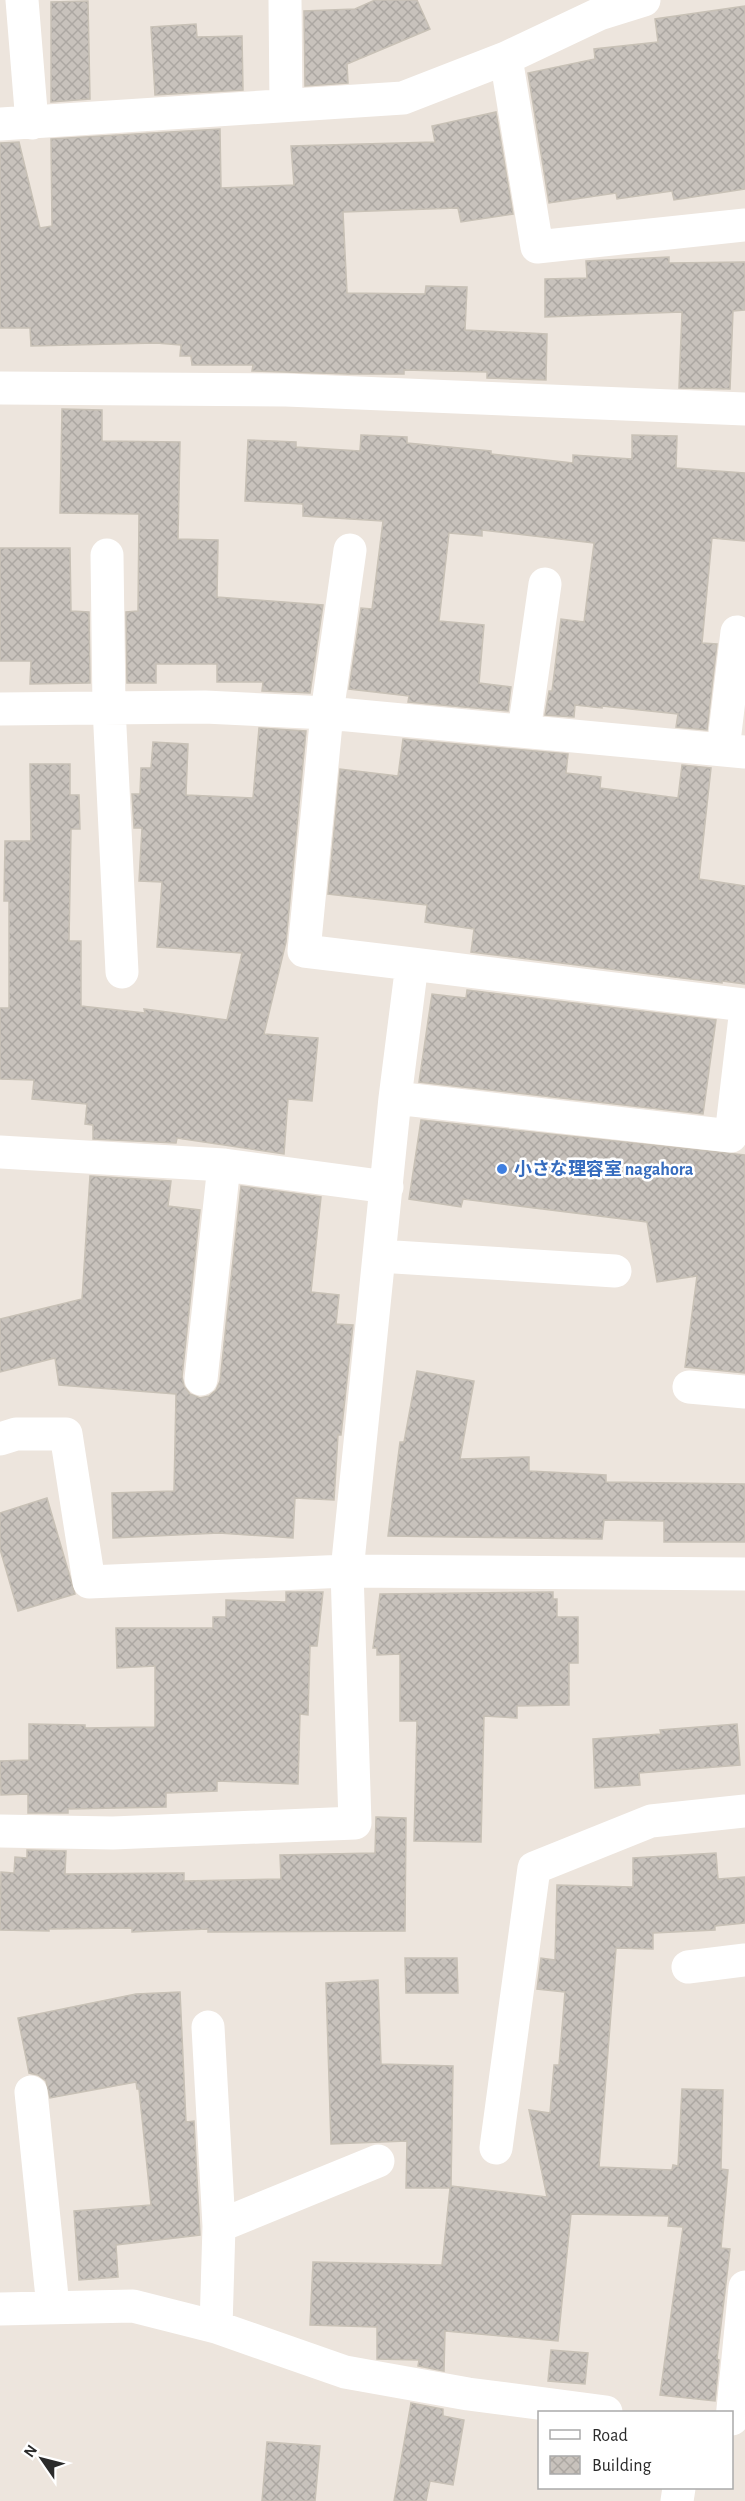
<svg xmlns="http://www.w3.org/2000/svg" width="745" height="2501" viewBox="0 0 745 2501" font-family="'Alegreya Sans','Noto Sans JP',sans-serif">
	<defs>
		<pattern id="building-cross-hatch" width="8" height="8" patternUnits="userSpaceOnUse" patternTransform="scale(1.5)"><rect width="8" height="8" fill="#c8c2bc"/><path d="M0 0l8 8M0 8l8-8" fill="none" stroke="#aca7a2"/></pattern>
	</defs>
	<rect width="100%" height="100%" fill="#ede5dd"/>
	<path fill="url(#building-cross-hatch)" stroke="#c8c1b6" stroke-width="1.5" d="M 375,0 L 417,0 L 430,29 L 347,64 L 348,83 L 305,86 L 304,11 L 355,9 Z
		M 88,1 L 90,99 L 51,102 L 51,2 Z
		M 745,6 L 745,189 L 674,200 L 672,191 L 617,199 L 616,193 L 549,203 L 528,73 L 595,59 L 594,49 L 658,42 L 655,19 Z
		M 196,24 L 197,37 L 242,36 L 243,90 L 155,95 L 151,27 Z
		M 496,112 L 513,214 L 461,222 L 458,208 L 343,212 L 347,293 L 425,294 L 426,286 L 467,287 L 465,330 L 547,334 L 546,380 L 487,378 L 487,372 L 404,370 L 404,374 L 350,374 L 252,371 L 253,365 L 192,365 L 191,356 L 180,356 L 181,345 L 156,343 L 31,346 L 30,328 L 0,328 L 0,143 L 19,142 L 40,228 L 52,226 L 51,139 L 220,129 L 221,188 L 294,185 L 291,146 L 435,142 L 432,126 Z
		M 669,257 L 669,263 L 745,262 L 745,310 L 733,311 L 730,389 L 679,388 L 682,312 L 545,317 L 545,279 L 587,278 L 586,261 Z
		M 62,409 L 102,410 L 102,441 L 180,442 L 178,539 L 218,540 L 217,597 L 323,605 L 310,693 L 262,691 L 263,682 L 217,682 L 217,664 L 156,664 L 156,683 L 127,683 L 126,612 L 138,611 L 139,514 L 60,513 Z
		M 361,435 L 407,437 L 407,443 L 491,451 L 491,454 L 573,463 L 573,455 L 632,459 L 632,435 L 677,436 L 676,468 L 745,473 L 745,541 L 712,538 L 702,643 L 717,644 L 707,730 L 676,727 L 678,714 L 602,706 L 602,708 L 575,705 L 574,717 L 545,715 L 549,691 L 552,691 L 561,619 L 584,622 L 594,543 L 482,530 L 482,536 L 449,533 L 439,621 L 484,625 L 479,683 L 511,687 L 508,711 L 408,702 L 409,696 L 349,689 L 361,608 L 372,609 L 383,521 L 303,516 L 303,504 L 245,501 L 248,440 L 296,442 L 296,447 L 360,451 Z
		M 0,548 L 70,548 L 71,611 L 89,612 L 90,683 L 30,684 L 31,661 L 0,661 Z
		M 259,728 L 306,731 L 286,942 L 264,1034 L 318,1038 L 312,1101 L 288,1099 L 284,1154 L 177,1138 L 176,1143 L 93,1139 L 93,1125 L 85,1124 L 87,1104 L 32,1099 L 34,1080 L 0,1079 L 0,1008 L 9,1008 L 9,901 L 4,901 L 5,841 L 31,841 L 30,764 L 70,764 L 70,795 L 79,795 L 80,829 L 71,829 L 69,941 L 81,941 L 81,1006 L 145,1013 L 144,1009 L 227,1020 L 242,953 L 157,947 L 162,882 L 139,881 L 142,828 L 134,828 L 132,794 L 140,794 L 141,768 L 151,768 L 153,742 L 188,744 L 186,795 L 253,798 Z
		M 403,739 L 568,754 L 566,773 L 601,777 L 600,788 L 678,798 L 682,765 L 711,768 L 699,879 L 745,886 L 745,984 L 722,981 L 722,983 L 471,952 L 474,929 L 425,922 L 427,905 L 328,894 L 340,769 L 398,776 Z
		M 467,990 L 716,1020 L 703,1114 L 419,1082 L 432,994 L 466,998 Z
		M 421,1120 L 745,1155 L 745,1373 L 685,1367 L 697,1276 L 657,1282 L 647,1222 L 463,1199 L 461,1207 L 409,1199 Z
		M 90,1176 L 171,1181 L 168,1206 L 200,1210 L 182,1377 L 184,1386 L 190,1394 L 200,1398 L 209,1396 L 216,1390 L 220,1381 L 241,1186 L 321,1197 L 311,1292 L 339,1295 L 336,1324 L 353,1325 L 341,1435 L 338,1435 L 334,1500 L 295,1498 L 293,1538 L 219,1533 L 113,1538 L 112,1493 L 174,1491 L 176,1394 L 59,1385 L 55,1358 L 0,1372 L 0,1319 L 82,1299 Z
		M 417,1371 L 474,1381 L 460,1459 L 529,1457 L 529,1471 L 606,1475 L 606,1482 L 745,1484 L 745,1542 L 664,1542 L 664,1521 L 604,1520 L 602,1539 L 388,1536 L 400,1442 L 404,1442 Z
		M 47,1498 L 75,1594 L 18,1611 L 0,1549 L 0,1513 Z
		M 286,1592 L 323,1592 L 317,1646 L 310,1646 L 308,1715 L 300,1714 L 298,1784 L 217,1781 L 217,1791 L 166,1793 L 166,1807 L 68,1809 L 68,1813 L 28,1813 L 28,1794 L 1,1795 L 0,1761 L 29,1760 L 29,1724 L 85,1725 L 85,1728 L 155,1727 L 155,1666 L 117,1668 L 116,1628 L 213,1628 L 213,1617 L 226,1617 L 226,1600 L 286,1602 Z
		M 553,1592 L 553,1599 L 557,1599 L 557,1617 L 578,1617 L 578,1663 L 569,1663 L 569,1705 L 517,1706 L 517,1718 L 484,1716 L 481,1842 L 414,1841 L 417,1721 L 400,1721 L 400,1654 L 377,1655 L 377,1648 L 373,1648 L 380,1594 Z
		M 737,1724 L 740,1765 L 639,1773 L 640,1785 L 595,1788 L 593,1739 L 661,1734 L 660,1730 Z
		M 376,1817 L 406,1818 L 405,1931 L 208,1932 L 208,1929 L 132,1932 L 132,1928 L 49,1929 L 49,1931 L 0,1930 L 1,1872 L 14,1873 L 15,1857 L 27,1858 L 27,1850 L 66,1851 L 65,1874 L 184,1873 L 184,1881 L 281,1879 L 280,1855 L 375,1853 Z
		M 716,1853 L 718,1879 L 745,1877 L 745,1923 L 715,1926 L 715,1930 L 653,1933 L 653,1949 L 616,1948 L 599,2167 L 672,2170 L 673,2165 L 678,2166 L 682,2089 L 723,2090 L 721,2169 L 728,2170 L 721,2248 L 730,2249 L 717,2359 L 719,2360 L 715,2401 L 660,2395 L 683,2227 L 668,2226 L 669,2216 L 571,2214 L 558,2341 L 445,2331 L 444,2371 L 418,2366 L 419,2360 L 377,2359 L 377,2327 L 310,2325 L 313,2262 L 442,2265 L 450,2188 L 406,2188 L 407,2141 L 331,2144 L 326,1983 L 378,1980 L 381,2064 L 453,2066 L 451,2186 L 547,2197 L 529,2110 L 550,2113 L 554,2065 L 559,2065 L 565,1992 L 537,1989 L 541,1958 L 555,1960 L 557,1885 L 633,1887 L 633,1858 Z
		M 405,1958 L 457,1958 L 458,1993 L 406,1993 Z
		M 180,1992 L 186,2122 L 194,2121 L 200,2235 L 116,2245 L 118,2277 L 79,2280 L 74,2211 L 151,2205 L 139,2089 L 137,2089 L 136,2082 L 50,2098 L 46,2081 L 38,2075 L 29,2073 L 18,2018 L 136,1994 Z
		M 551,2350 L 588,2353 L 585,2384 L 548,2381 Z
		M 411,2403 L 443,2409 L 443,2416 L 464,2420 L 453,2485 L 430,2481 L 426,2501 L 394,2501 Z
		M 267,2442 L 320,2446 L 315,2501 L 262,2501 Z"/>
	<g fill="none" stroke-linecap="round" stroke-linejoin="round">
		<path stroke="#fff" stroke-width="33" d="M 22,0 L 32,123
			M 285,0 L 286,105
			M 506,58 L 537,247 L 745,225
			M 0,124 L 403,98 L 506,58 L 599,14 L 644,0
			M 0,388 L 286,390 L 745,409
			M 350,550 L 327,713 L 304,951 L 412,964
			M 107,555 L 109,707 L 122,972
			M 0,709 L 205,707 L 327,713 L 745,752
			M 524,731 L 545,584
			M 723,750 L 737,632
			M 395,1098 L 731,1136 L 745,1017
			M 0,1152 L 224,1165 L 387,1187
			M 379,1256 L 615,1271
			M 201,1379 L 224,1165
			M 689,1387 L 745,1392
			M 0,1439 L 16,1434 L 66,1434 L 89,1582 L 347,1571 L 745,1574
			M 0,1831 L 113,1833 L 355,1823 L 347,1571 L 395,1098 L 412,964 L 745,1005
			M 688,1967 L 745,1960
			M 208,2027 L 219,2226 L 216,2327
			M 31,2092 L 53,2307
			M 496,2148 L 534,1868 L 651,1821 L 745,1811
			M 219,2226 L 378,2161
			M 0,2309 L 133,2306 L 216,2327 L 345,2372 L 468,2394 L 606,2412
			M 732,2419 L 745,2287
			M 677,2501 L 679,2488"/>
	</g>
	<circle fill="#3f7fe0" stroke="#fff" stroke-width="2" cx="502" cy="1169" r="6"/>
	<g text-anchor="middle" stroke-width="5" stroke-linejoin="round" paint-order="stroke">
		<g font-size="18" font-weight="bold" fill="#366cbe" stroke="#fff" text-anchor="start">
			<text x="514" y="1175">小さな理容室 nagahora</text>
		</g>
	</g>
	<rect x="538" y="2411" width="195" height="78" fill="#ffffff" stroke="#aaaaaa" stroke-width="1.5"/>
	<rect x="550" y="2430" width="30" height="9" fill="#ffffff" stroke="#aaaaaa" stroke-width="1.5"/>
	<text x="592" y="2441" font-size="18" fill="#2b2b2b">Road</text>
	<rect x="550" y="2456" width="30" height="18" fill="url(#building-cross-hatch)" stroke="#aaaaaa" stroke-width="1.5"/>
	<text x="592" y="2471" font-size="18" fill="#2b2b2b">Building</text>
	<g transform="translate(42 2459) rotate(305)" stroke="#ffffff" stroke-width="4.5" paint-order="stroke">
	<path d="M0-4.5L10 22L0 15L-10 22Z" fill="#2b2b2b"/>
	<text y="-9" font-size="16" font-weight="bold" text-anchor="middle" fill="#2b2b2b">N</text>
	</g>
</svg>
